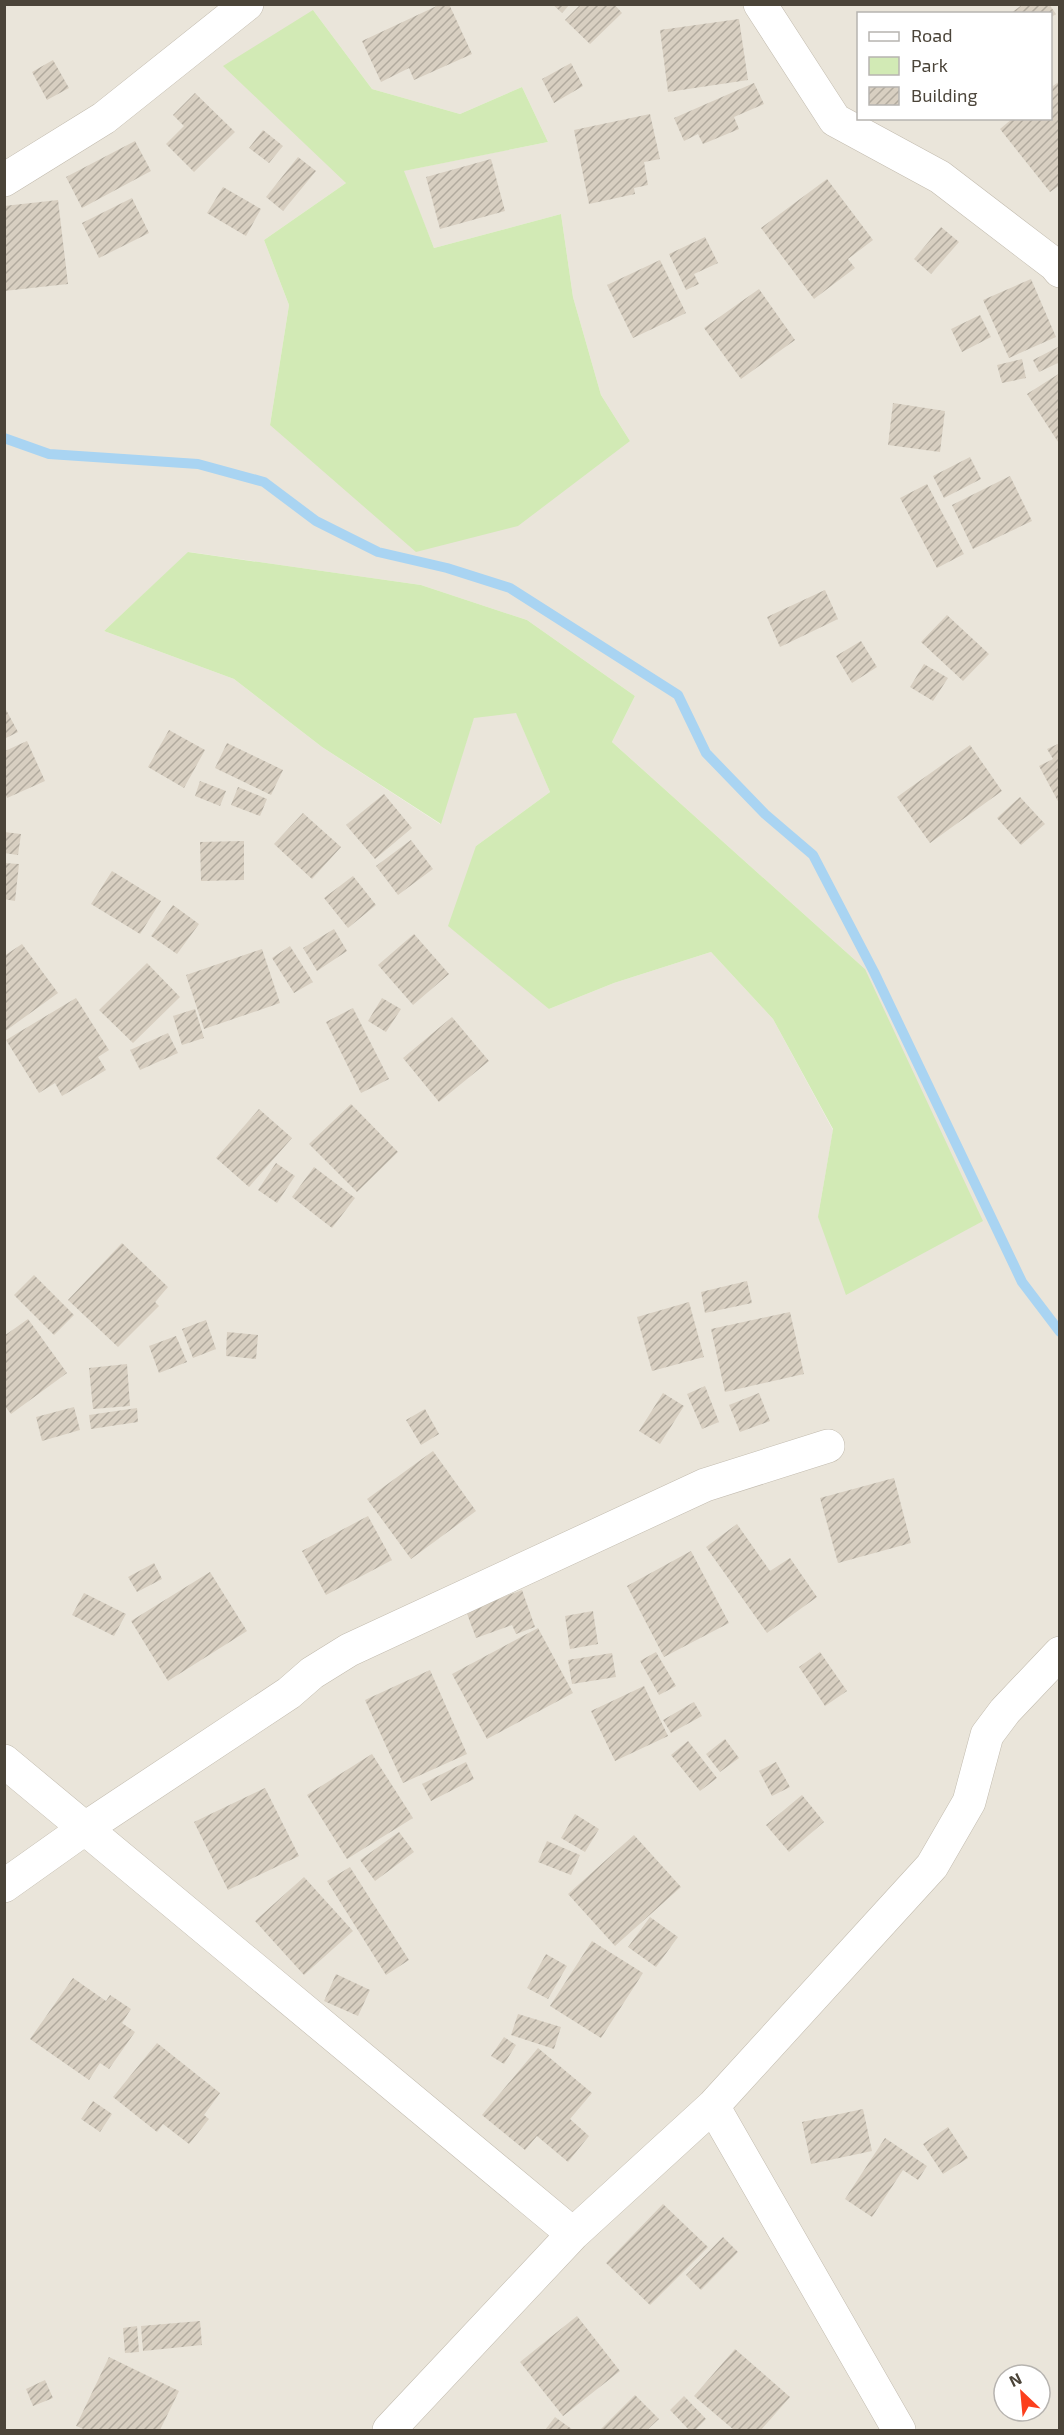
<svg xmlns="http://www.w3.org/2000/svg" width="1064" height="2435" viewBox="0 0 1064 2435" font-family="'Exo 2',sans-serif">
	<defs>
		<pattern id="building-hatch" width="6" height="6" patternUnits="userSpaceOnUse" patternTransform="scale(1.5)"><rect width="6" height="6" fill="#d8cfc1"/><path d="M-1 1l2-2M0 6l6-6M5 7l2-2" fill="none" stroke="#b1aa9e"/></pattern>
	</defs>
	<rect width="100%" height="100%" fill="#f6f3ec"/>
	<path fill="#eae5da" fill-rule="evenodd" d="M 5,5 L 1059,5 L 1059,2430 L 5,2430 ZM 313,10 L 372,89 L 460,114 L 522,87 L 548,142 L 403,171 L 434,248 L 561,214 L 573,297 L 601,395 L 630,441 L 270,425 L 289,305 L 264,240 L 346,183 ZM 858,14 L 1050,14 L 1050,118 L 858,118 ZM 189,552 L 421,585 L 527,620 L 635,696 L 612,742 L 865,969 L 818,1217 L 833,1130 L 773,1019 L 711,952 L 614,983 L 549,1009 L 476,846 L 550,792 L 516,712 L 474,717 L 440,824 L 322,747 L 234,679 L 104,631 ZM 1004,2375 L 1040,2375 L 1040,2411 L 1004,2411 Z"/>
	<path fill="#d2eab5" d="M 313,10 L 372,89 L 460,114 L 522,87 L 548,142 L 404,171 L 434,248 L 561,214 L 573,297 L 601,395 L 630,441 L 518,526 L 416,552 L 270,425 L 289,305 L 264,240 L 346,183 L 223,66 Z
		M 188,552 L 421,585 L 527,620 L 635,696 L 612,742 L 865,969 L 983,1221 L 846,1295 L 818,1217 L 833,1129 L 773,1019 L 711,952 L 614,983 L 549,1009 L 448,926 L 476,846 L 550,792 L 516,713 L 474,718 L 441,824 L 322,747 L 234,679 L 104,631 Z"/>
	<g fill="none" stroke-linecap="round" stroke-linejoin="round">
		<path stroke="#a9d4f2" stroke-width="10" d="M 4,438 L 49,454 L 198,464 L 264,482 L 316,521 L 378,552 L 447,568 L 510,588 L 678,695 L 706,753 L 765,814 L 813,855 L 874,972 L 1022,1282 L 1060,1332"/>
	</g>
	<path fill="url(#building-hatch)" d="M 441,4 L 449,4 L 472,54 L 414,80 L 409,68 L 381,82 L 362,41 Z
		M 552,4 L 570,4 L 562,13 Z
		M 581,4 L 614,4 L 622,13 L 590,44 L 565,20 Z
		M 1023,4 L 1049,4 L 1056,14 L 1050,18 L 1050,14 L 1010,14 Z
		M 739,19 L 748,80 L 668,92 L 660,30 Z
		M 53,60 L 69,88 L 47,100 L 32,72 Z
		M 571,63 L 583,86 L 554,103 L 542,79 Z
		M 1060,81 L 1060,185 L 1050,192 L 1000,129 L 1013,118 L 1050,118 L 1050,88 Z
		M 754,83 L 764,104 L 734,117 L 739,129 L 703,144 L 698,134 L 684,141 L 674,118 Z
		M 195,93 L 235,132 L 194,172 L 166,144 L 184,126 L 173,115 Z
		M 650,114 L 660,159 L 644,162 L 648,185 L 634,188 L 635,194 L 589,204 L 574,130 Z
		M 263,130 L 283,146 L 269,163 L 249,148 Z
		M 135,141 L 151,171 L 82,208 L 66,177 Z
		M 298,157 L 316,171 L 283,211 L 266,197 Z
		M 491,159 L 505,211 L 440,229 L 426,177 Z
		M 827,179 L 873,240 L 848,259 L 855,268 L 814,299 L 761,228 Z
		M 223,187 L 261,209 L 246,236 L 207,213 Z
		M 132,198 L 149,233 L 99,258 L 82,223 Z
		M 58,200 L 68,284 L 4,291 L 4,206 Z
		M 941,227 L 959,242 L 931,274 L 914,259 Z
		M 705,237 L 718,263 L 694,274 L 699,284 L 686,290 L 669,254 Z
		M 660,260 L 686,313 L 633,338 L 607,285 Z
		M 1031,279 L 1056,337 L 1009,358 L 983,300 Z
		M 759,289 L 795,340 L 741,379 L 704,328 Z
		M 980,315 L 991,337 L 962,352 L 951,329 Z
		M 1060,346 L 1060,362 L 1039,372 L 1033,360 Z
		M 1022,359 L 1026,378 L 1002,383 L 997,365 Z
		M 1060,373 L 1060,445 L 1027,394 Z
		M 893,403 L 945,411 L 940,452 L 888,445 Z
		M 970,457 L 981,479 L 944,498 L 933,476 Z
		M 1010,476 L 1032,521 L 973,549 L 952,505 Z
		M 927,484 L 964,554 L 937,568 L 900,498 Z
		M 825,590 L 838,619 L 780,647 L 767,617 Z
		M 947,615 L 989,654 L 963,681 L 921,642 Z
		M 861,641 L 877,667 L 852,683 L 836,656 Z
		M 924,664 L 948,678 L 933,701 L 910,687 Z
		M 4,706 L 18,732 L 4,739 Z
		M 169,730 L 205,750 L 184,788 L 148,767 Z
		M 27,741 L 45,781 L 7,798 L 5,793 L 5,751 Z
		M 227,743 L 283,770 L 271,795 L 215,768 Z
		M 1060,743 L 1060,805 L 1039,766 L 1053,759 L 1047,749 Z
		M 970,745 L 1002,791 L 930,843 L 897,797 Z
		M 200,781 L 226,791 L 220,806 L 195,796 Z
		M 238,787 L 267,799 L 260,816 L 231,805 Z
		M 384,794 L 412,828 L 375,859 L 346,825 Z
		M 1020,797 L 1045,824 L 1021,845 L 997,818 Z
		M 303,813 L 341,847 L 312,879 L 274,844 Z
		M 4,832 L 21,834 L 18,855 L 4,853 Z
		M 411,840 L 433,869 L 398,895 L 376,866 Z
		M 244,841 L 244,880 L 201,881 L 200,842 Z
		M 4,863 L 19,864 L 15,901 L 4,899 Z
		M 112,871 L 161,901 L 140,934 L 91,904 Z
		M 353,876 L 376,905 L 348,928 L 324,898 Z
		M 173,905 L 199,924 L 177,954 L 151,936 Z
		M 334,929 L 347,951 L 317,971 L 303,948 Z
		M 414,934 L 449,974 L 413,1005 L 378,965 Z
		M 22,944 L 58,993 L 4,1032 L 4,956 Z
		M 290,946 L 313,982 L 294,993 L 272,958 Z
		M 262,949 L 280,1003 L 204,1029 L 186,975 Z
		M 147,963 L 180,997 L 133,1043 L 99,1010 Z
		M 76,998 L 109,1050 L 98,1057 L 106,1070 L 62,1096 L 55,1083 L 39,1093 L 6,1040 Z
		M 382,998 L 401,1009 L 386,1032 L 368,1021 Z
		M 353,1008 L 389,1079 L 361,1093 L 326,1022 Z
		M 195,1009 L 204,1038 L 182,1045 L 173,1016 Z
		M 452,1017 L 489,1061 L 439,1102 L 403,1058 Z
		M 168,1033 L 178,1053 L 140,1070 L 130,1050 Z
		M 351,1104 L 398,1152 L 357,1192 L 309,1144 Z
		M 259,1109 L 292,1138 L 249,1187 L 216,1158 Z
		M 276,1163 L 295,1176 L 277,1203 L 258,1190 Z
		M 314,1167 L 355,1198 L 332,1228 L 292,1197 Z
		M 122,1243 L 168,1287 L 155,1302 L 159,1306 L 118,1347 L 68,1300 Z
		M 34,1275 L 74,1315 L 54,1335 L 14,1295 Z
		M 747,1281 L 752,1303 L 705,1313 L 701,1292 Z
		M 689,1302 L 704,1357 L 652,1371 L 637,1317 Z
		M 790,1312 L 804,1374 L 725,1392 L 711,1329 Z
		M 28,1319 L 67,1373 L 11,1414 L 4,1405 L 4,1336 Z
		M 206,1320 L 216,1349 L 193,1358 L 182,1329 Z
		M 227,1332 L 258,1335 L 256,1359 L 226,1356 Z
		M 176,1336 L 187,1362 L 159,1373 L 149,1346 Z
		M 127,1364 L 130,1406 L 93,1409 L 89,1368 Z
		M 705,1386 L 719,1422 L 702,1429 L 687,1394 Z
		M 663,1393 L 684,1406 L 660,1444 L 639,1431 Z
		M 759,1393 L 770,1421 L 740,1432 L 729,1405 Z
		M 74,1407 L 80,1430 L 42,1441 L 36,1417 Z
		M 137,1408 L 138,1422 L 91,1429 L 89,1415 Z
		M 425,1409 L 439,1434 L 421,1445 L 406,1420 Z
		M 433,1451 L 476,1511 L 411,1559 L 367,1499 Z
		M 894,1478 L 911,1543 L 838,1563 L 820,1498 Z
		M 368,1516 L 392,1560 L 326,1595 L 302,1551 Z
		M 737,1524 L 770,1571 L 790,1558 L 817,1597 L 767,1633 L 706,1547 Z
		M 691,1551 L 729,1623 L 664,1657 L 627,1586 Z
		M 154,1563 L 162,1579 L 137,1592 L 128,1577 Z
		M 210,1572 L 247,1631 L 168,1681 L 131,1621 Z
		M 522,1590 L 535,1627 L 516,1634 L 512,1625 L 476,1638 L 466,1611 Z
		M 84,1593 L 126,1614 L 114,1636 L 72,1615 Z
		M 593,1611 L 598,1644 L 570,1649 L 565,1616 Z
		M 538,1628 L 573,1693 L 487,1739 L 452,1674 Z
		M 656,1652 L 676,1686 L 659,1695 L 640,1661 Z
		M 820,1652 L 847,1691 L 825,1706 L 799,1667 Z
		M 612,1653 L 616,1677 L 572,1684 L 568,1660 Z
		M 430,1670 L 467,1754 L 403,1783 L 365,1700 Z
		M 644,1686 L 668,1736 L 615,1761 L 591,1711 Z
		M 694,1702 L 702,1716 L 671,1733 L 663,1720 Z
		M 725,1739 L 739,1758 L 720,1772 L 706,1754 Z
		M 688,1741 L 717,1778 L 700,1791 L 671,1755 Z
		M 372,1754 L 413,1818 L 347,1859 L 307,1795 Z
		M 466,1762 L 474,1779 L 431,1801 L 422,1784 Z
		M 776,1762 L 790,1787 L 772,1796 L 759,1771 Z
		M 265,1788 L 299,1856 L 228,1890 L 194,1822 Z
		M 802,1795 L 824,1822 L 789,1852 L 766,1825 Z
		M 575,1814 L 599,1829 L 585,1852 L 561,1838 Z
		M 399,1832 L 414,1852 L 375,1881 L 360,1860 Z
		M 634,1835 L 681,1887 L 615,1946 L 568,1894 Z
		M 547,1841 L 580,1855 L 571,1875 L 538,1862 Z
		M 350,1867 L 409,1960 L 386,1975 L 327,1881 Z
		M 304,1877 L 353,1931 L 304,1975 L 255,1921 Z
		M 650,1917 L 678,1937 L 656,1967 L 628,1947 Z
		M 592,1941 L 643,1973 L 601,2038 L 550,2006 Z
		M 546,1954 L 567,1966 L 548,1999 L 527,1988 Z
		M 336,1974 L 370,1990 L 358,2016 L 324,2001 Z
		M 73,1978 L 106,2001 L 110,1995 L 131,2009 L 122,2023 L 135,2032 L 109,2069 L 100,2063 L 89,2080 L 30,2039 Z
		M 518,2014 L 561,2027 L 554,2049 L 511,2035 Z
		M 504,2037 L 516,2045 L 504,2064 L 491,2056 Z
		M 157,2043 L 220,2093 L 204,2115 L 209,2119 L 189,2144 L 163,2124 L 157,2132 L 113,2097 Z
		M 538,2048 L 592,2093 L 570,2119 L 589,2136 L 568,2162 L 537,2136 L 525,2150 L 482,2115 Z
		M 93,2101 L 112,2114 L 100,2132 L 81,2119 Z
		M 863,2109 L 872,2151 L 811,2164 L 802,2122 Z
		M 948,2127 L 968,2158 L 943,2174 L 923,2144 Z
		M 885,2138 L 927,2166 L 918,2180 L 903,2170 L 872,2217 L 845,2199 Z
		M 663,2204 L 708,2247 L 650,2305 L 606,2263 Z
		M 723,2237 L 738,2252 L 701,2290 L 686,2275 Z
		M 577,2316 L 620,2371 L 563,2416 L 520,2362 Z
		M 200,2321 L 202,2345 L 143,2351 L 141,2326 Z
		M 137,2326 L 139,2352 L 125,2353 L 123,2328 Z
		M 735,2349 L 790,2397 L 761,2430 L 734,2430 L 694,2396 Z
		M 109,2357 L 179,2391 L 160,2430 L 86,2430 L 76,2426 Z
		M 45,2380 L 53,2398 L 33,2406 L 26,2389 Z
		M 635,2395 L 659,2419 L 647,2430 L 600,2430 Z
		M 684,2396 L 706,2419 L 695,2430 L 689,2430 L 670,2410 Z
		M 555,2417 L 573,2430 L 545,2430 Z"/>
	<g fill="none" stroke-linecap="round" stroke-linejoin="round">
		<g stroke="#c2bbae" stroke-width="34">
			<path id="street" d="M 760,4 L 835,120 L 940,177 L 1055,265 L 1060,271
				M 4,180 L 104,118 L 247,4
				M 4,1761 L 573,2234
				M 4,1886 L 87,1827 L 289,1693 L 312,1673 L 349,1650 L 705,1485 L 828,1446
				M 713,2106 L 899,2430
				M 389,2430 L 573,2234 L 713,2106 L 932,1866 L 969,1802 L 987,1735 L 1005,1711 L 1060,1653"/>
		</g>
		<use href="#street" stroke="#fff" stroke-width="33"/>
	</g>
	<rect width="1064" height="2435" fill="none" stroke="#4b4439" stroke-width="12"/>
	<rect x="857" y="12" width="195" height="108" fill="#ffffff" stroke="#b7b4b0" stroke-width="1.5"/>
	<rect x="869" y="32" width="30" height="9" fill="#ffffff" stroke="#b7b4b0" stroke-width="1.5"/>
	<text x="911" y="42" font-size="18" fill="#4b4439">Road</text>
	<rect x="869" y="57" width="30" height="18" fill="#d2eab5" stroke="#b7b4b0" stroke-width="1.5"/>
	<text x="911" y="72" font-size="18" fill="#4b4439">Park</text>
	<rect x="869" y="87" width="30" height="18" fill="url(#building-hatch)" stroke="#b7b4b0" stroke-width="1.5"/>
	<text x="911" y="102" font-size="18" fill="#4b4439">Building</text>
	<g transform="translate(1022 2393) rotate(334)"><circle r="28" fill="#ffffff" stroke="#b7b4b0" stroke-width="1.5"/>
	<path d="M0-4.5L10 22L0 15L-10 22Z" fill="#fc3f1d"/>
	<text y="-9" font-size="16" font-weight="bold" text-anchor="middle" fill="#4b4439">N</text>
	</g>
</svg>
